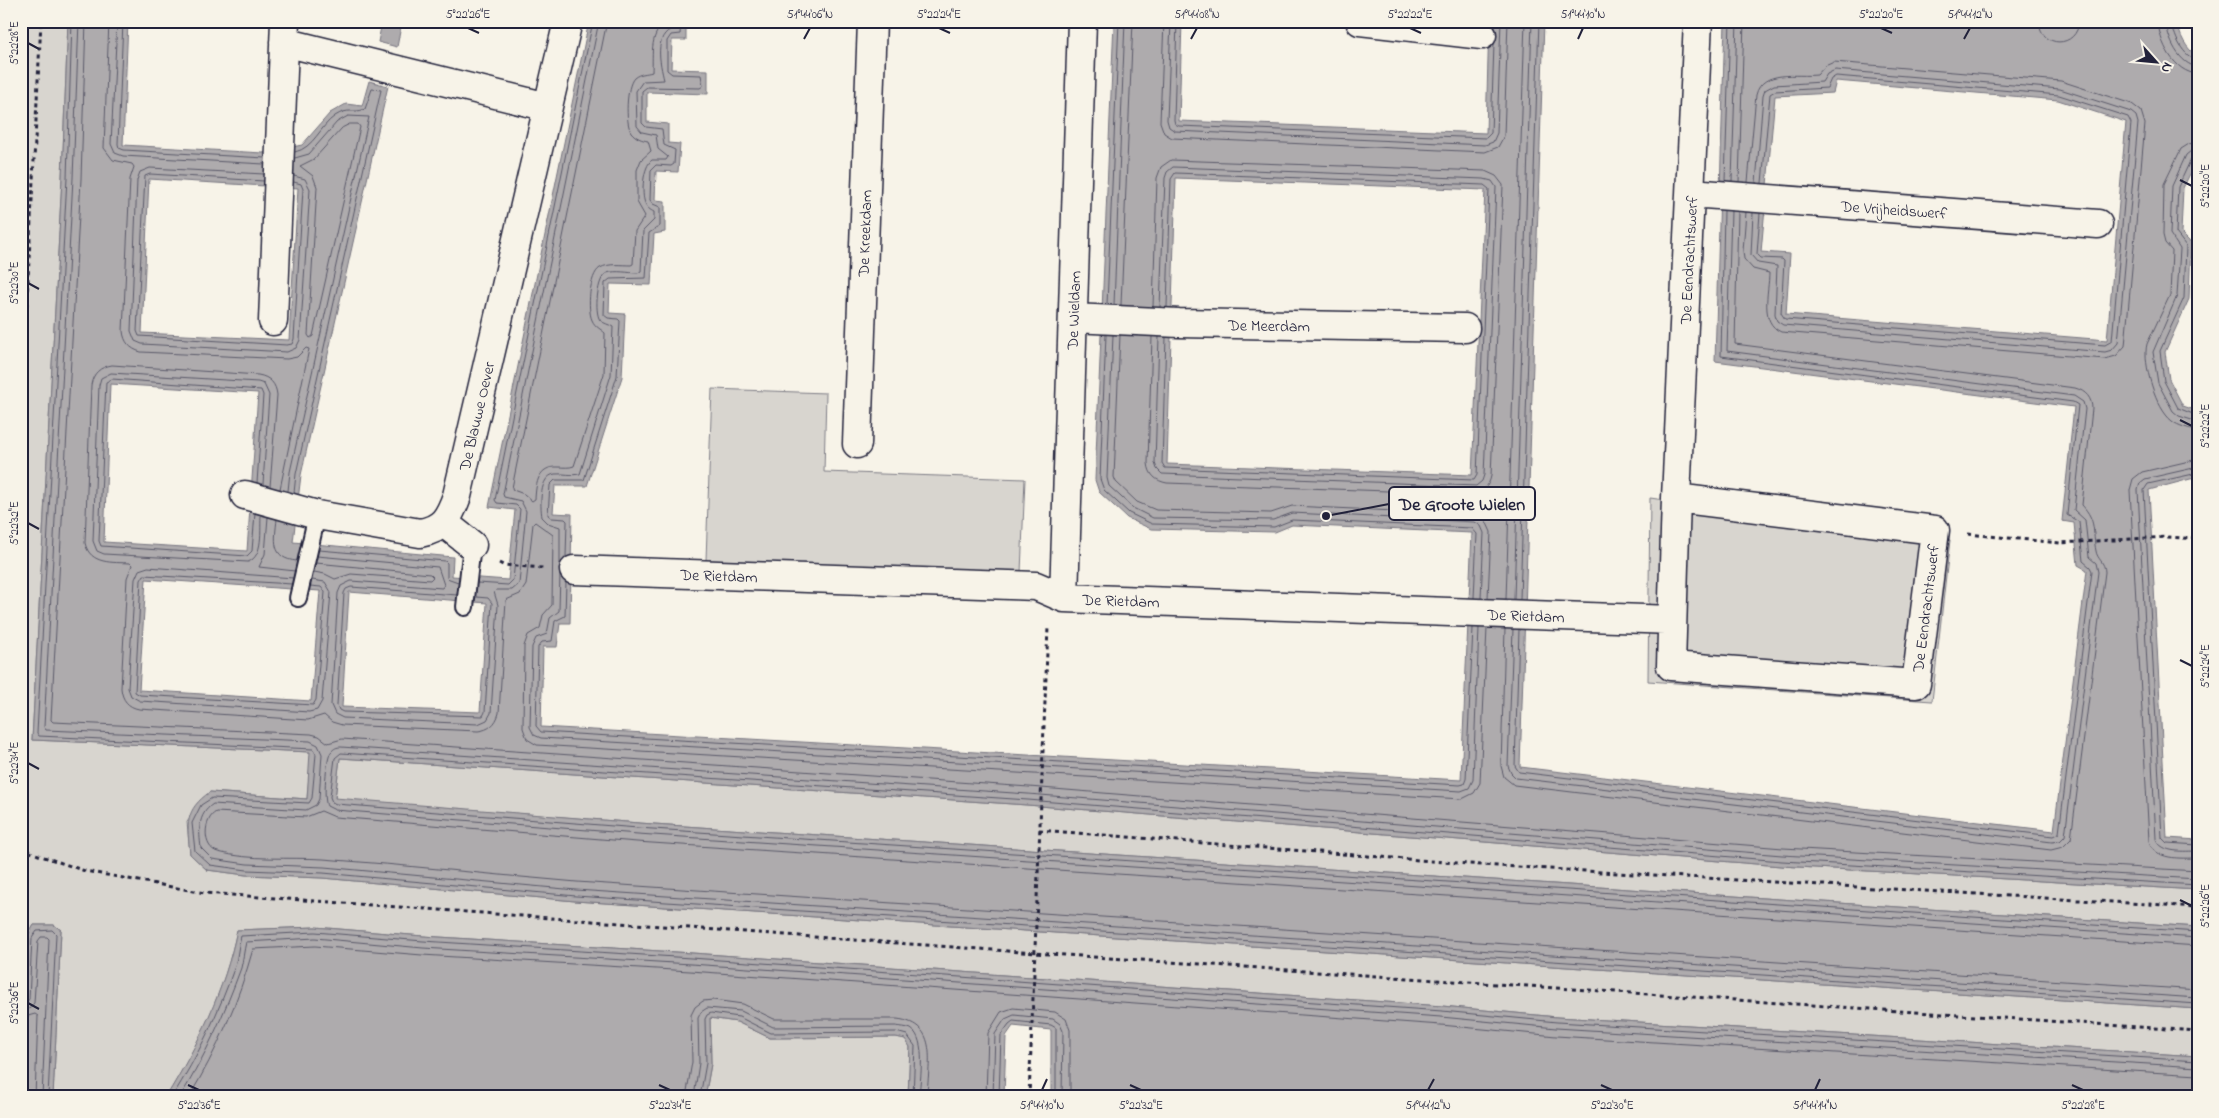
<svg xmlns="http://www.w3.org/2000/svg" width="2219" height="1118" viewBox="0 0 2219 1118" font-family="'Indie Flower',sans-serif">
	<rect width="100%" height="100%" fill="#f7f3e8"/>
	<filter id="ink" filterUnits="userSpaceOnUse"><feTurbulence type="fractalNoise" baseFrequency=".02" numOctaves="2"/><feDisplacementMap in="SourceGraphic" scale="10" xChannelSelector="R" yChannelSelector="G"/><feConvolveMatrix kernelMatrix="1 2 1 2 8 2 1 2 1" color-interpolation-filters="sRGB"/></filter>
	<g filter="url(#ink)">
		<path fill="#d8d5cf" stroke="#7d7c85" d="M 21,21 L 68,21 L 62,178 L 32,740 L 311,752 L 307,799 L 210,792 L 187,822 L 190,854 L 207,870 L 246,875 L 322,878 L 575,901 L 2198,1009 L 2198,1056 L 1557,1017 L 1442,1006 L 692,953 L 423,936 L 315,927 L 237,930 C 225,990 198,1046 166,1097 L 53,1097 L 61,930 L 54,925 L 34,925 L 27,937 L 21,1050 Z
			M 712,389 L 826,393 L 824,472 L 1025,479 L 1021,572 L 706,560 Z
			M 1650,498 L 1950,540 L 1932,701 L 1648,681 Z
			M 340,758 L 1027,805 L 1781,866 L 2198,890 L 2198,927 L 639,823 L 335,799 Z
			M 710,1018 L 737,1022 L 770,1038 L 896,1037 L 906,1039 L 910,1047 L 908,1097 L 705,1097 L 711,1064 Z"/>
		<path fill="#aeabad" stroke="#76747f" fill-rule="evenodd" d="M 68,21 L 128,21 L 123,145 L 263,153 L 302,145 L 330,113 L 346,104 L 362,106 L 369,81 L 388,86 L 301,475 L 293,542 L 453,557 L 452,576 L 508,580 L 515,510 L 489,507 L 589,21 L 686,21 L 686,40 L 672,40 L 671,69 L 708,70 L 708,94 L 647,92 L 647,122 L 668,124 L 668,143 L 680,144 L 678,172 L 656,171 L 655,200 L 665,201 L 665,232 L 654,234 L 651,285 L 610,284 L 609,313 L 625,314 L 622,377 L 587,486 L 555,486 L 553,513 L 572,514 L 570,623 L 560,623 L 557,647 L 543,647 L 541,727 L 1461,780 L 1472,533 L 1292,525 L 1275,532 L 1151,529 L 1127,518 L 1099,492 L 1095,480 L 1114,21 L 1182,21 L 1179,121 L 1486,133 L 1489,21 L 1544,21 L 1520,767 L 2054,831 L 2087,570 L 2078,565 L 2074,523 L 2062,521 L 2074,407 L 1715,361 L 1725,21 L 1997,21 L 2060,24 L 2060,21 L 2177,21 C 2179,35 2186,49 2198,57 L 2198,158 L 2183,188 L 2181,233 L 2191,243 L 2189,299 L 2165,352 L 2169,379 L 2183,406 L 2198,411 L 2198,477 L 2149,490 L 2167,838 L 2198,840 L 2198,890 L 1781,866 L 1027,805 L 340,758 L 335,798 L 639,823 L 2198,927 L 2198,1009 L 575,901 L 322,878 L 246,875 L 207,870 L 190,854 C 187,825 184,810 210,792 L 307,799 L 310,752 L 32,740 L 62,178 ZM 1836,81 L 2058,100 L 2126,122 L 2107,340 L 1786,314 L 1790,254 L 1761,252 L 1775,96 L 1833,93 ZM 1176,178 L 1485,190 L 1472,475 L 1167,464 ZM 149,179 L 298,188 L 289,340 L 142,333 ZM 110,384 L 258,393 L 247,551 L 104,542 ZM 146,579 L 320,591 L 311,701 L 139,690 ZM 349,592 L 487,603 L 480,712 L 342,707 Z
			M 360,21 L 402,21 L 397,47 L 378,42 L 381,27 Z
			M 34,925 L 54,925 L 61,930 L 53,1097 L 21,1097 L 21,1050 L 27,937 Z
			M 315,927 L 423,936 L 692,953 L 1442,1006 L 1557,1017 L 2198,1056 L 2198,1097 L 1051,1097 L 1051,1030 L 1013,1026 L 1006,1036 L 1004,1097 L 908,1097 L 910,1047 L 905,1039 L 896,1037 L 770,1038 L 737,1022 L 710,1018 L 711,1064 L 705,1097 L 166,1097 C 198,1045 225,989 237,930 Z"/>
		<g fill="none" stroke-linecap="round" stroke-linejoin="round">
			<path stroke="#5a5969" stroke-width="1" d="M 72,21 L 67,178 L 37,733 L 39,736 L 313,749 L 316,754 L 312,798 L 309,803 L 212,798 L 201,805 L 192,823 L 195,851 L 210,865 L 247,870 L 323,873 L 576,896 L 2198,1004
				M 79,21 L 73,178 L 44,727 L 46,730 L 310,741 L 318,745 L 322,754 L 319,799 L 316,805 L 306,810 L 213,804 C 197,815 199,831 201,848 L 212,859 L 247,864 L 324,867 L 576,890 L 2198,998
				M 86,21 L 81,179 L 51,720 L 53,722 L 311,734 L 319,736 L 328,743 L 342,739 L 1029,787 L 1783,848 L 2198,871
				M 109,21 L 104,148 L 113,160 L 132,164 L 134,167 L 130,179 L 123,331 C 124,342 130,349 141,352 L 287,359 L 297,357 L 306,348 L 309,349 L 280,489
				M 117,21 L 111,144 L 115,153 L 123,156 L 264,164
				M 123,21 L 118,144 L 119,148 L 124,150 L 265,158
				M 607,21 L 512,488 L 513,490 L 524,494 L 532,501 L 535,499 C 536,483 538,466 558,467 C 564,467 569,468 574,466 L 604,374 L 605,333 C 601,329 595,327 592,320 C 587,309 589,275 600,268 C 609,263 621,265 631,265 L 633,264 L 635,231 L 645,216 L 637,202 L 637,170 L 641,160 L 651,151 L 648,141 C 642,140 636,138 631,132 C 625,122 626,86 634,78 C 640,73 646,74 652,72 C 653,52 649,33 667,21
				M 1164,21 L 1160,122 L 1164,133 L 1172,138 L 1485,152 L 1498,147 L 1504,136 L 1508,21
				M 1171,21 L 1167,120 L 1169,127 L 1175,131 L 1485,145 L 1493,142 L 1497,133 L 1501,21
				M 1177,21 L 1174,120 L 1175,124 L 1179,126 L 1486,138 L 1491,133 L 1494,44
				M 2039,21 C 2040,49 2078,49 2079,21
				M 2158,21 C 2159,42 2174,73 2198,74
				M 2166,21 C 2167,38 2179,65 2198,67
				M 2172,21 C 2173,35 2183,58 2198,60
				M 350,124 L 358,124 L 360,127 L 313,336 L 310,338 L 308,335 L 317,187 L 313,176 L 300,166 L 314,159 L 342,128 Z
				M 2198,142 L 2189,144 L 2181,149 L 2164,184 L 2163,235 L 2165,243 L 2172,251 L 2170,295 L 2147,344 C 2142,363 2156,409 2172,421 C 2178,426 2190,429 2198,430
				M 2198,150 L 2191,151 L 2186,155 L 2172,186 L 2170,234 L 2180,249 L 2177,296 L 2153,352 L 2158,383 L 2173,411 L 2179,416 L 2198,422
				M 2198,156 L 2191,159 L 2178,187 L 2176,233 L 2186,246 L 2184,298 L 2160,351 L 2164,381 L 2178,408 L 2198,416
				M 264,174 L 150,168 L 140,172 L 137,180 L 131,331 L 135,341 L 142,344 L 287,352 L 296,348 L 300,340 L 310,189 L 305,179 L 294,176
				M 264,181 L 150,174 L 145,176 L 137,331 L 139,336 L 287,345 L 292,344 L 294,339 L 303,189 L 301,184 L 294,182
				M 1725,181 L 1730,21
				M 1732,181 L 1737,21
				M 1739,182 L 1744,21
				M 1746,212 L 1743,251 L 1744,259 L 1753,269 L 1769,273 C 1769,292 1759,322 1781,332 L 2105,359 L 2116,356 L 2125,346 L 2145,124 L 2141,111 L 2132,104 L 2061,81 L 1834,62 L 1825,66 L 1817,75 C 1797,77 1762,69 1756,95 L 1748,182
				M 1753,213 L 1751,255 L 1758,263 L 1777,266 L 1775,314 L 1777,321 L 1783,325 L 2105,352 L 2112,350 L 2118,343 L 2138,123 L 2136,116 L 2131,112 L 2060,89 L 1835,70 L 1827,74 L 1822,82 L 1774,85 L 1765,90 L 1763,96 L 1756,183
				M 1760,213 L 1757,254 L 1761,258 L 1782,259 L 1784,261 L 1781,313 L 1785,319 L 2105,345 L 2112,341 L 2131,123 L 2128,117 L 2059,95 L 1836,76 L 1831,79 L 1827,88 L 1775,91 L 1770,94 L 1762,183
				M 1107,305 L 1119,21
				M 1114,305 L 1125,21
				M 1121,305 L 1133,21
				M 1106,335 L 1100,479 L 1104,490 L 1129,513 L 1152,524 L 1274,527 L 1292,520 L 1472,528 L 1477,534 L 1474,598
				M 1113,335 L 1107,478 L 1109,486 L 1133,508 L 1153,518 L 1273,520 L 1292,513 L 1475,522 L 1481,526 L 1484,533 L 1481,598
				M 1120,335 L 1114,477 L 1116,482 L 1137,502 L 1156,510 L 1271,513 L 1292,506 L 1477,515 L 1486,521 L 1491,532 L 1488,598
				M 1152,337 L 1148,463 C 1149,475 1156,481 1167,483 L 1470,494 C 1482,493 1489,487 1491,476 L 1503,185 L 1496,176 L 1485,171 L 1171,160 L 1161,167 L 1157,178 L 1153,307
				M 1159,337 L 1155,463 L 1157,469 L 1162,474 L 1476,486 L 1482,481 L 1484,475 L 1496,187 L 1492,181 L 1484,179 L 1173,167 L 1167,172 L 1165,178 L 1160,307
				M 1166,337 L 1162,463 L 1165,468 L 1474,480 L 1477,475 L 1489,189 L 1484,185 L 1175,173 L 1171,179 L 1167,307
				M 2198,459 L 2142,472 L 2133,479 L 2130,490 L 2149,841 C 2155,861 2180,858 2198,858
				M 2198,467 L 2145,479 L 2140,483 L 2138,490 L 2156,839 C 2162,854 2184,851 2198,851
				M 2198,473 L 2148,484 L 2144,490 L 2162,838 L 2167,843 L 2198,845
				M 270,487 L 277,395 C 276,384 270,377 258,375 L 112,365 C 100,367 93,373 91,385 L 85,543 C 90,565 113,562 130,563 L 132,565 L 127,578 L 121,688 C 122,700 128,707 139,709 L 308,720 L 324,715 L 332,722 L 342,725 L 478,731 C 489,730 496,724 499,713 L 506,600 L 520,594 L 526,585 L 533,524 L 535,522 L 553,535 L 552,605 L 543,615 L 540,628 L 528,635 L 524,646 L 523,728 L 527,739 L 537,745 L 1462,799 L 1474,793 L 1480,783 L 1487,628
				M 288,491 L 290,472 L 369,117 L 348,116 L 337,122 L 309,154 L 295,158
				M 294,493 L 296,474 L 381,90 L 372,89 L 365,109 C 353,114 349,107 335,116 C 320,126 314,148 295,152
				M 255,513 L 252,551 L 247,556 L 101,546 L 99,541 L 106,382 L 112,379 L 261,390 L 263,395 L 257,483
				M 261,515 C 260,529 264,556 248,562 L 104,554 L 97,551 L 93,541 L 99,385 L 101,378 L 111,373 L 258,382 L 264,384 L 269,395 L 263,484
				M 268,517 L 265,554 L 259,567 L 295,571
				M 277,519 C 275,539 270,559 297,561
				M 319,550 L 445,561 L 447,563 L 447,578 L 458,582
				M 317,556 L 438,567 L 444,585 L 442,588 L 351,581 L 341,586 L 338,593 L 331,705 L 335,714 L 343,718 L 478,724 L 487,720 L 491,713 L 498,605 L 494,592 L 496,590 L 512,590 L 519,584 L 526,511 L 521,501 L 504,497 L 503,494 L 599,21
				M 566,557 L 567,521 L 565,519 L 552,518 L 548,515 L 550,485 L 555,480 L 584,480 L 617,376 L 620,321 L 618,319 L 608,318 L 604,315 L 605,283 L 610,279 L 646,278 L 649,233 L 660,226 L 660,207 L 653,204 L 650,200 L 651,170 L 656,165 L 671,166 L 674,164 L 675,150 L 664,145 L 662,129 L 646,127 L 642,123 L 642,91 L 647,87 L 700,88 L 703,86 L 701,75 L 672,74 L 667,70 L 667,41 L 671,35 L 680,34 L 681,21
				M 560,567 L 560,527 L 548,523 L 542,517 C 540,505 539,476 555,474 C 563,473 572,476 580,474 L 611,375 L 613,327 C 609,324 604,324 600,320 C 594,312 597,277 607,273 C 616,270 629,273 638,273 L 641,271 L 643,231 L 654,220 L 654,212 C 650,210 647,208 645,203 C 641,194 643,166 652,160 L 666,160 L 668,157 L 658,149 L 656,135 L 642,132 L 637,126 L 636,91 L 643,81 L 664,80 C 660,63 653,35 674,28 L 675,21
				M 314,572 L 325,574 L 335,579 L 351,574 L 430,580 L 433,577 L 430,574 L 316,563
				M 560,573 L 559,611 L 550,618 L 547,634 L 536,638 L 532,647 L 530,727 L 534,735 L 541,738 L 1461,791 L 1469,788 L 1473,780 L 1479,628
				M 293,578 L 148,567 L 139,570 L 135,579 L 128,688 L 131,696 L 140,701 L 309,712 L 317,710 L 322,701 L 331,592 L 325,582 L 312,580
				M 566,582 L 565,616 L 555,621 L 552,641 L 542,642 L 538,647 L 536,726 L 541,732 L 1460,785 L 1464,784 L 1466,779 L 1473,628
				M 477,583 L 508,585 L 513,580 L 520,509 L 516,505 L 497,503 L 495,500 L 593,21
				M 292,584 L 144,575 L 141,580 L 135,692 L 140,695 L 313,705 L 316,700 L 325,592 L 321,587 L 310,586
				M 457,595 L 351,587 L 346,589 L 344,593 L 337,705 L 339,710 L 343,712 L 483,716 L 485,712 L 492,603 L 488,598 L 476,597
				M 1506,599 L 1525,21
				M 1514,599 L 1532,21
				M 1520,599 L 1539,21
				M 1505,629 L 1501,766 L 1504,777 L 1514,785 L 2051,850 L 2063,847 L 2071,839 L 2105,572 C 2105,562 2097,559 2096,551 C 2092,531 2097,521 2082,505 L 2092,409 C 2092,398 2086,391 2075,388 L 1735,344 L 1738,212
				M 1513,629 L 1508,766 L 1511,773 L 1516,778 L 2052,842 L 2060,841 L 2065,836 L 2098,572 L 2096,563 L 2089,557 L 2085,520 L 2074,510 L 2085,409 L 2083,402 L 2074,396 L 1727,351 L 1731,211
				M 1519,629 L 1515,766 L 1519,772 L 2053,836 L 2059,833 L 2092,571 L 2090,567 L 2083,561 L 2079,522 L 2067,515 L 2078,405 L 2073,402 L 1721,356 L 1724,211
				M 2198,879 L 1782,855 L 1028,794 L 341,747 C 337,747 334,748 331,752 C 326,759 323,799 327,806 L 335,810 L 638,834 L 2198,938
				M 2198,885 L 1782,861 L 1028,800 L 341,753 L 335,758 L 330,797 L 332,802 L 336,804 L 638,828 L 2198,932
				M 2198,946 L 637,842 L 335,817 L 321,811 L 306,817 L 216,812 C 203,819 202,848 218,852 C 251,861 289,857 323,859 C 408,865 492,875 577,882 L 2198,990
				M 21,1004 L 26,1003 L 29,999 L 32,938 L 37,931 L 52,930 L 56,934 L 48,1097
				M 21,1010 L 29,1009 L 34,1003 L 38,941 L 41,937 L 47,937 L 49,939 L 42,1097
				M 21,1018 L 35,1014 L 38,1016 L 35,1097
				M 172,1097 C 198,1056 219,1012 235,966 C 238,956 238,946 241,936 L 315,932 L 423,941 L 691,958 L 1442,1011 L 1557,1022 L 2198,1061
				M 180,1097 C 205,1057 225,1012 241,968 C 243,960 244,950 246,942 L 315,938 L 423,948 L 691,964 L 1441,1017 L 1556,1028 L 2198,1067
				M 189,1097 C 217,1051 239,1000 253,949 L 315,946 L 422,955 L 690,971 L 1441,1025 L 1556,1036 L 2198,1075
				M 686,1097 L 692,1062 L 691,1015 L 695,1007 L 703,1001 L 713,1000 L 743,1004 L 774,1019 L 897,1019 C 940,1024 928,1064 927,1097
				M 694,1097 L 699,1063 L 698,1018 L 701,1012 L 707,1008 L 741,1011 L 773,1027 L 896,1026 C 901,1027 907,1027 911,1029 C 927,1039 920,1080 919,1097
				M 700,1097 L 706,1063 L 705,1019 L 707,1015 L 711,1013 L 739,1017 L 771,1033 L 896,1032 L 907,1035 L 915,1046 L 913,1097
				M 986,1097 L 988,1033 L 1001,1012 L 1013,1008 L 1055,1012 L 1066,1019 L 1070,1030 L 1070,1097
				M 993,1097 L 995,1034 L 1005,1019 L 1014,1015 L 1053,1019 L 1060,1024 L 1063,1031 L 1062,1097
				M 999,1097 L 1001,1035 L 1009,1024 L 1013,1021 L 1051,1025 L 1056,1028 L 1056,1097"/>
			<g stroke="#22223b" stroke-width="20">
				<path id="lane" d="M 298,598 L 317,515
					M 465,607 L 472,545"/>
			</g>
			<g stroke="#22223b" stroke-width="31">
				<path id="street" d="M 1360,21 L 1482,35
					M 284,42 L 548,107
					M 1691,193 L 2098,224
					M 1073,318 L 1179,323 L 1465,328
					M 273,321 L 285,21
					M 857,444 L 872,21
					M 245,495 L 317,515 L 420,533 C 443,529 449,518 457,496 L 568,21
					M 1676,498 L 1935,530 L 1916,684 L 1671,666 L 1676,498 L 1698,21
					M 444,523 L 472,545
					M 574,570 L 1036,586 L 1064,598 L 1672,620
					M 1064,598 L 1082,21"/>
			</g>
			<path stroke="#22223b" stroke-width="3" stroke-dasharray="4 4" stroke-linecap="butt" d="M 21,418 L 41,21
				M 1968,534 L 2060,543 L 2167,537 L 2198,539
				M 499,563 L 503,565 L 543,568
				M 1039,830 L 1482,865 L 2198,907
				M 21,849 L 85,871 L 205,893 L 1035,953 L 2198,1031
				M 1029,1097 L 1048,627"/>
			<use href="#lane" stroke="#f7f3e8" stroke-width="16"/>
			<use href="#street" stroke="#f7f3e8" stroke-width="28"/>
		</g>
	</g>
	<path fill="none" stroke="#22223b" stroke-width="2" d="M 468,28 L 479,33M 939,28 L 950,33M 1410,28 L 1421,33M 1881,28 L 1892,33M 804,39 L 810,28M 1191,39 L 1197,28M 1578,39 L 1583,28M 1964,39 L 1970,28M 28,43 L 39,49M 2180,180 L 2192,186M 28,283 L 39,289M 2180,420 L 2192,426M 28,523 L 39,529M 2180,660 L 2192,666M 28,763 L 39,769M 2180,900 L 2192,906M 28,1003 L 39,1009M 188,1085 L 199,1090M 659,1085 L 670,1090M 1130,1085 L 1141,1090M 1601,1085 L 1612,1090M 2072,1085 L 2083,1090M 1042,1090 L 1047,1079M 1428,1090 L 1434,1079M 1815,1090 L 1820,1079"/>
	<g text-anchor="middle" stroke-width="4" stroke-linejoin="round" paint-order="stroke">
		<g font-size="16" fill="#22223b" stroke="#f7f3e8">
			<text transform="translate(1894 209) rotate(4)" y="6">De Vrijheidswerf</text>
			<text transform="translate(864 233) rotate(-88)" y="6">De Kreekdam</text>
			<text transform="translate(1688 260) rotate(-87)" y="6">De Eendrachtswerf</text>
			<text transform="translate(1073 310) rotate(-88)" y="6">De Wieldam</text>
			<text transform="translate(1269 325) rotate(1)" y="6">De Meerdam</text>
			<text transform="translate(476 416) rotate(-77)" y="6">De Blauwe Oever</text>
			<text transform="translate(719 575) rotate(2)" y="6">De Rietdam</text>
			<text transform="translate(1121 600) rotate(2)" y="6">De Rietdam</text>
			<text transform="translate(1925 608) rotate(-83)" y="6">De Eendrachtswerf</text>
			<text transform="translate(1526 615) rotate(2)" y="6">De Rietdam</text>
		</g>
	</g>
	<path fill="none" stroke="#22223b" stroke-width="2" d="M1326 516L1389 504"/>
	<circle fill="#22223b" stroke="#f7f3e8" stroke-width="2" cx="1326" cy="516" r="5"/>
	<rect fill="#f7f3e8" stroke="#22223b" stroke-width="2" x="1389" y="487" width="146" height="33" rx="5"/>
	<g font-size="18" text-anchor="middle" font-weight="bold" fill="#22223b">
		<text x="1462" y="510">De Groote Wielen</text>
	</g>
	<rect width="2219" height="1118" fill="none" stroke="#f7f3e8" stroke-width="55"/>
	<g transform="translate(2156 62) rotate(117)" stroke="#f7f3e8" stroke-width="4" paint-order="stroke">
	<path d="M0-4L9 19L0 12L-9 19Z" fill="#22223b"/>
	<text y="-8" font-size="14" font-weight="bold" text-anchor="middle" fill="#22223b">N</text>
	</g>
	<rect x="28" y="28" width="2164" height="1062" fill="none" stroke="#22223b" stroke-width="2"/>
	<g font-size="12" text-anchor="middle" fill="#22223b">
		<text x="468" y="18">5°22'26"E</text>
		<text x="810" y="18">51°44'06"N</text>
		<text x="939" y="18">5°22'24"E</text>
		<text x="1197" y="18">51°44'08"N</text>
		<text x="1410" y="18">5°22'22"E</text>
		<text x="1583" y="18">51°44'10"N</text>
		<text x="1881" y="18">5°22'20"E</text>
		<text x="1970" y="18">51°44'12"N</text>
		<text transform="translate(14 43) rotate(-90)" y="4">5°22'28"E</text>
		<text transform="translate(2205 186) rotate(-90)" y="4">5°22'20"E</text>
		<text transform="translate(14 283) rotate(-90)" y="4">5°22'30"E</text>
		<text transform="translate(2205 426) rotate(-90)" y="4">5°22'22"E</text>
		<text transform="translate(14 523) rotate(-90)" y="4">5°22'32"E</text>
		<text transform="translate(2205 666) rotate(-90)" y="4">5°22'24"E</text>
		<text transform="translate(14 763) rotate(-90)" y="4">5°22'34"E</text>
		<text transform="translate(2205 906) rotate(-90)" y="4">5°22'26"E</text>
		<text transform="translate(14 1003) rotate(-90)" y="4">5°22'36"E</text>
		<text x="199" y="1109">5°22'36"E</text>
		<text x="670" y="1109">5°22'34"E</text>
		<text x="1042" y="1109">51°44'10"N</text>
		<text x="1141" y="1109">5°22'32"E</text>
		<text x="1428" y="1109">51°44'12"N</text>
		<text x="1612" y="1109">5°22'30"E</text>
		<text x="1815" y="1109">51°44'14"N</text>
		<text x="2083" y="1109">5°22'28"E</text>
	</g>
</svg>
